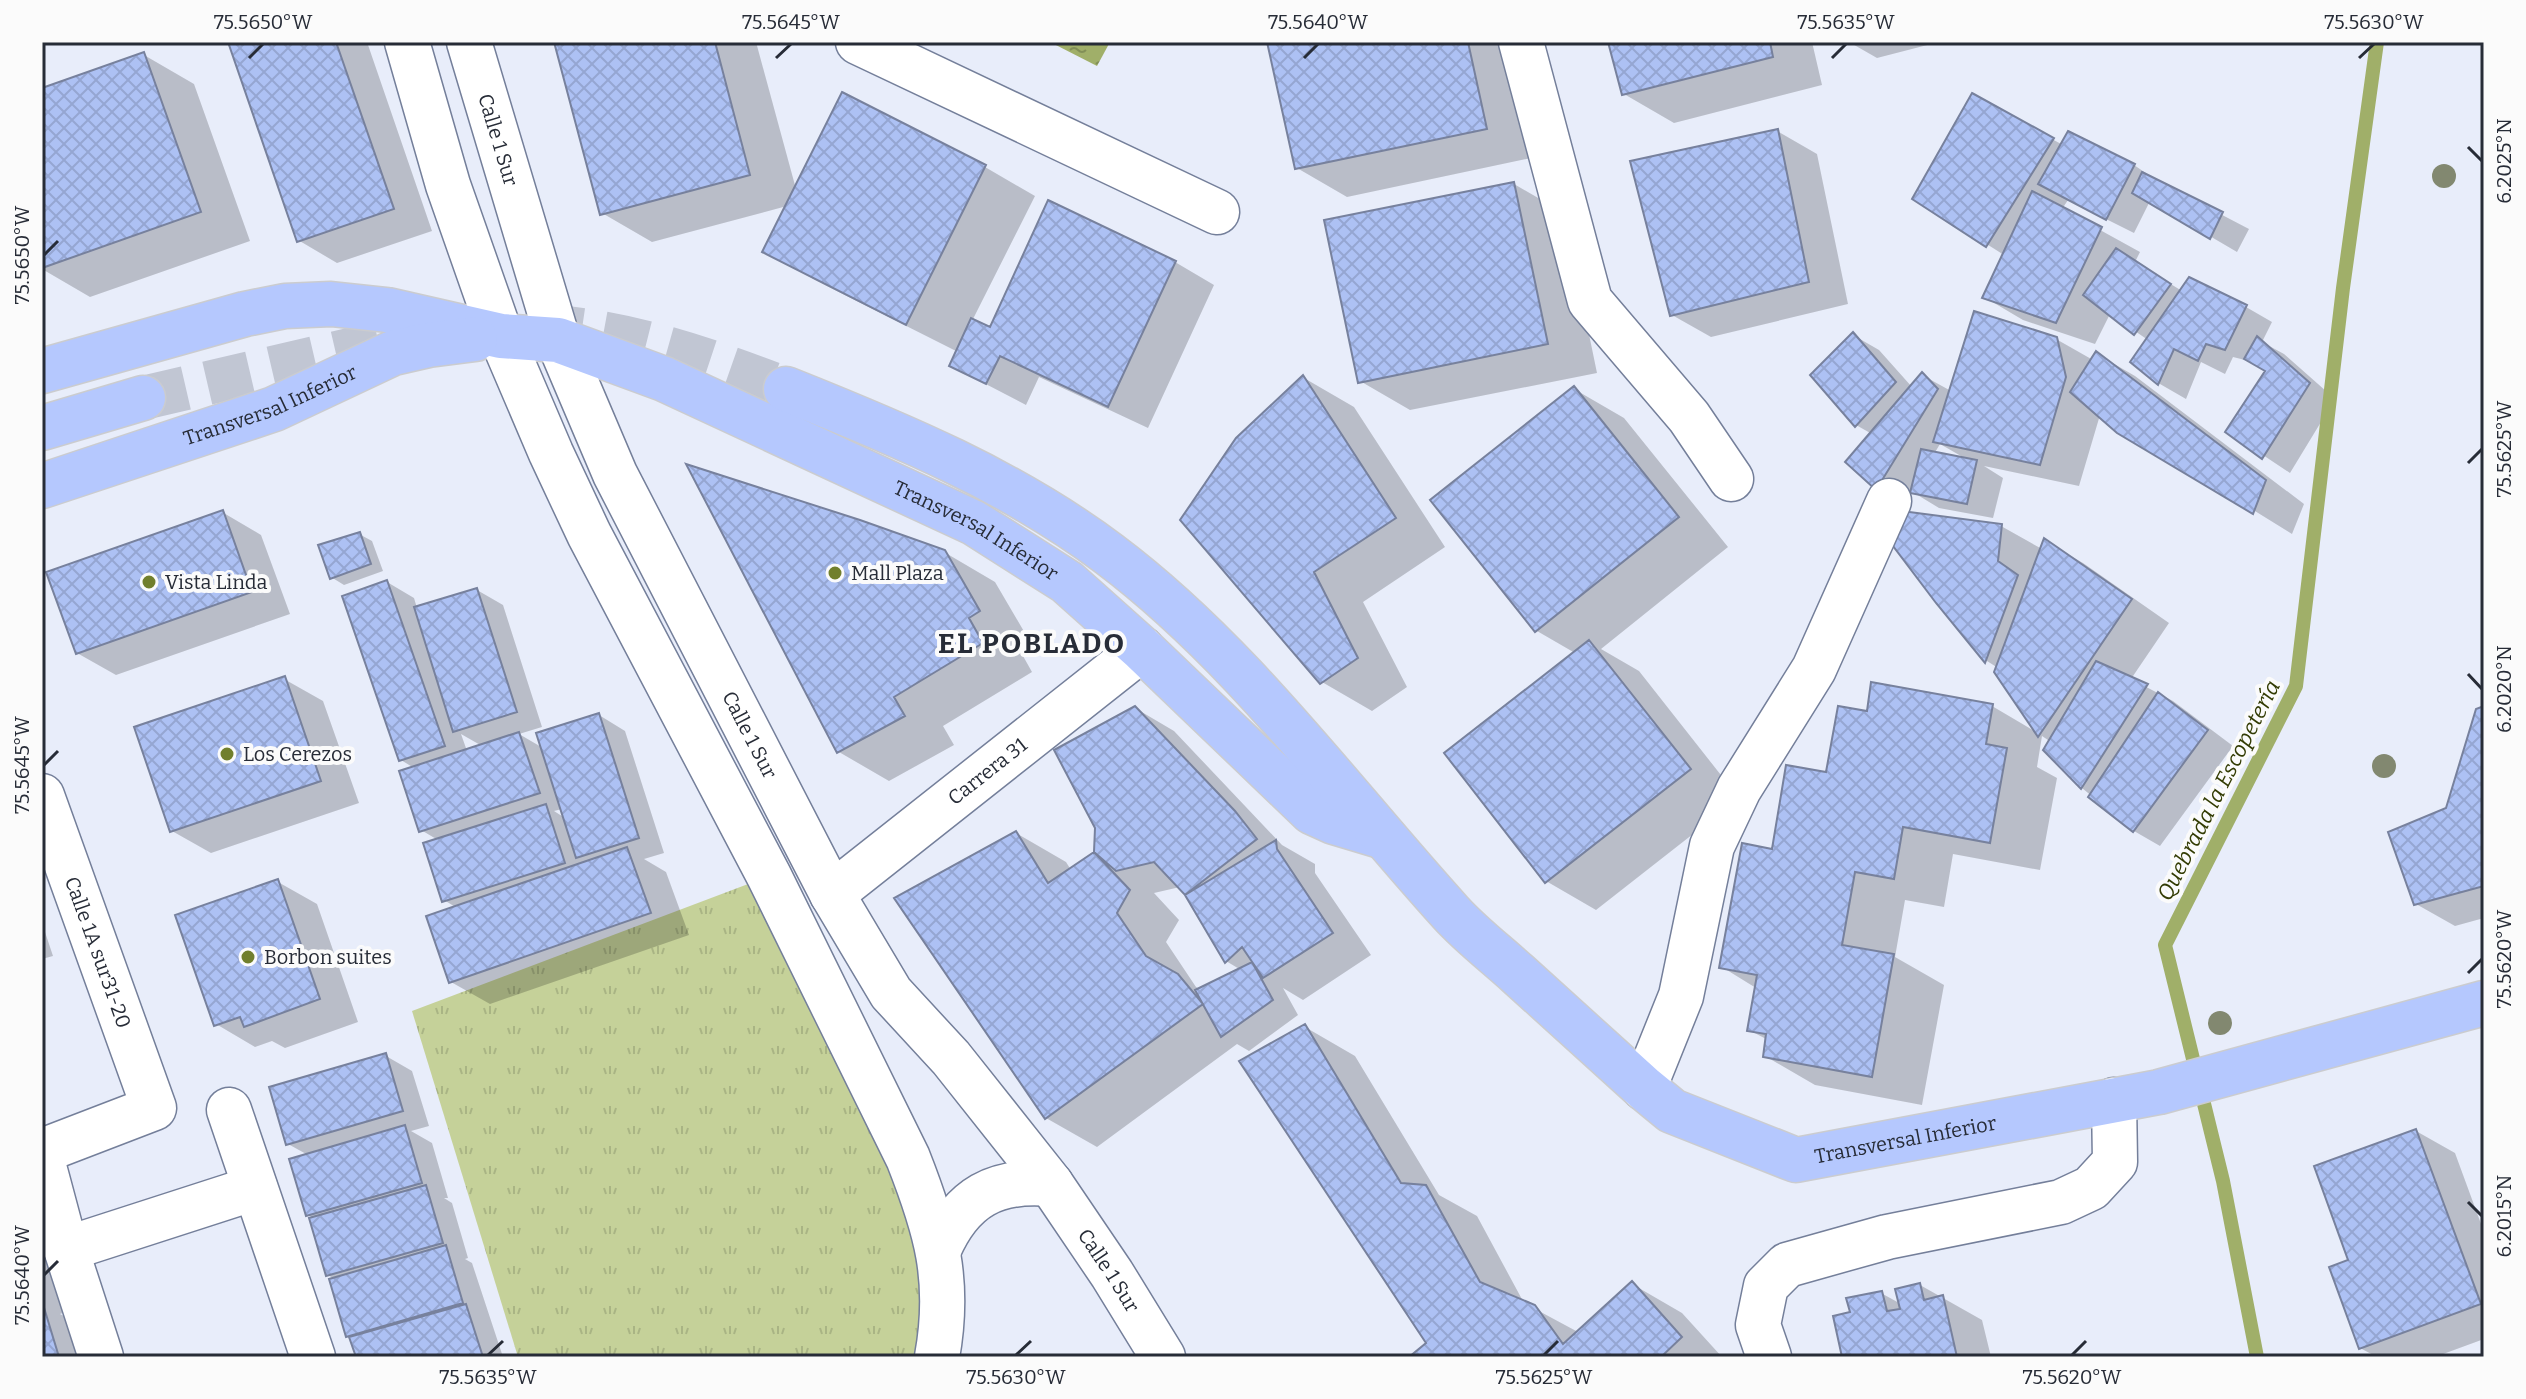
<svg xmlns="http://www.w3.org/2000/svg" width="2526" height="1399" viewBox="0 0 2526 1399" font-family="Bitter,serif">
	<defs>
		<pattern id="grass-tufts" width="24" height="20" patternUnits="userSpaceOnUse" patternTransform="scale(2)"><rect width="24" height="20" fill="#c5d199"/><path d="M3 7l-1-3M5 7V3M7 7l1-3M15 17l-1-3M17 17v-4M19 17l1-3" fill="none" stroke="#a9b484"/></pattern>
		<pattern id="water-ripples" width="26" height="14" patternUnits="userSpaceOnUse" patternTransform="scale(2)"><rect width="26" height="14" fill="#a0af69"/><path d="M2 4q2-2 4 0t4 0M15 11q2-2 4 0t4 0" fill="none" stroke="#828f57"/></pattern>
		<pattern id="building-cross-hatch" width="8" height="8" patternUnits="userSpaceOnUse" patternTransform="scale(2)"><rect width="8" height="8" fill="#adc1f4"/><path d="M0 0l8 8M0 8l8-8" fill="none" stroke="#95a6d2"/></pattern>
	</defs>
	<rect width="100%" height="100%" fill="#e8edfa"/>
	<path fill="url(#grass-tufts)" d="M 769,876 L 926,1205 L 923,1357 L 518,1357 L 412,1011 Z"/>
	<path fill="url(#water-ripples)" d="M 1050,42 L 1110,42 L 1097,66 Z"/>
	<path fill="#0003" fill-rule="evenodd" d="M 230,42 L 367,42 L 432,231 L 337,263 L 298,240 Z
		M 556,42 L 756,42 L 796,189 L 843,95 L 985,167 L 1035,196 L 972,321 L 991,329 L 1049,203 L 1175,262 L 1214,285 L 1148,428 L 1039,377 L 1026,405 L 951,366 L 958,352 L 815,280 L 765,251 L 787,206 L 652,242 L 602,213 Z
		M 1269,42 L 1511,42 L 1536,157 L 1347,197 L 1297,168 Z
		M 1610,42 L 1812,42 L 1822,85 L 1674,123 L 1624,94 Z
		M 1849,42 L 1939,42 L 1877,58 Z
		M 144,55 L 194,84 L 250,241 L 90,297 L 42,269 L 42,91 Z
		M 1972,96 L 2063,145 L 2134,165 L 2159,182 L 2249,229 L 2237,252 L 2150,201 L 2134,233 L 2068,200 L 2062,209 L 2140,252 L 2135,262 L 2182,291 L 2246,307 L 2272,322 L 2262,342 L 2284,354 L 2335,399 L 2290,473 L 2227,431 L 2268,371 L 2253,362 L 2233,357 L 2225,374 L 2201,362 L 2186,399 L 2160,384 L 2133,362 L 2148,340 L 2110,314 L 2095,344 L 2023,320 L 1984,297 L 2004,255 L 1914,198 Z
		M 1777,131 L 1817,154 L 1848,304 L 1711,337 L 1672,315 Z
		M 1514,184 L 1564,213 L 1597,373 L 1410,410 L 1360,381 Z
		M 1853,335 L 1879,350 L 1912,387 L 1922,375 L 1951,391 L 2056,339 L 2093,360 L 2097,354 L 2135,376 L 2304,504 L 2292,534 L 2100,415 L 2079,486 L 1984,466 L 2003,478 L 1993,518 L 1939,508 L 1911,491 L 1904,503 L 1877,488 L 1872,434 L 1856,425 ZM 1940,444 L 1968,460 L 1934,454 Z
		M 1304,378 L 1354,407 L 1445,547 L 1363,602 L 1407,687 L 1372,711 L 1322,682 L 1183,520 Z
		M 1574,389 L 1624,418 L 1728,547 L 1601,649 L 1639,671 L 1739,798 L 1596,910 L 1546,881 L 1575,653 L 1537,631 L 1433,501 Z
		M 222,512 L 261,535 L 290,614 L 116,675 L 77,653 Z
		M 2001,526 L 2042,549 L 2045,541 L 2083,563 L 2169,623 L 2131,679 L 2173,701 L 2233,746 L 2160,846 L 2134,831 L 2082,788 L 2046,750 L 2051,742 L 2042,736 L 2037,767 L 2057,778 L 2040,870 L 1953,854 L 1944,907 L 1905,900 L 1895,957 L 1944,985 L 1922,1105 L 1815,1085 L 1765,1056 L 1768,1040 L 1749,1030 L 1756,988 L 1722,967 L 1773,851 L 1868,713 L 1992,706 L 2038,733 L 1998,668 L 1987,661 L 1937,602 Z
		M 359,534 L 372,541 L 383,571 L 344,585 L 331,577 Z
		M 944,552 L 995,582 L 1029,640 L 1018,647 L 1032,672 L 943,726 L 954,745 L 889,781 L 839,752 Z
		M 387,582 L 414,598 L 417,608 L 477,590 L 503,605 L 542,727 L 519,734 L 543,748 L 599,715 L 625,731 L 664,853 L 644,859 L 666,872 L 689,935 L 490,1004 L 451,982 L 457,908 L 444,900 L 438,840 L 421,830 L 414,768 L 401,760 ZM 461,734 L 482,746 L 467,751 ZM 562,809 L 565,818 L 554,811 Z
		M 284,679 L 323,701 L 359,803 L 211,853 L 172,831 Z
		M 1135,708 L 1174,731 L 1282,845 L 1315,864 L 1315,873 L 1371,955 L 1303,1000 L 1283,988 L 1298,1015 L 1249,1051 L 1237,1044 L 1097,1147 L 1046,1118 L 1016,833 L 1066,862 L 1071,870 L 1096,856 L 1097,828 ZM 1180,887 L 1226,961 L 1241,970 L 1200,989 L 1196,987 L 1166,942 L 1179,920 L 1154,893 Z
		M 2484,708 L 2484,918 L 2455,926 L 2416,904 Z
		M 278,882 L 317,904 L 358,1022 L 285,1048 L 272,1041 L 255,1047 L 216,1024 Z
		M 42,923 L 53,956 L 42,959 Z
		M 1305,1027 L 1355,1056 L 1439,1195 L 1477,1216 L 1524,1303 L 1578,1332 L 1632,1284 L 1682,1313 L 1722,1357 L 1412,1357 L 1429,1344 Z
		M 386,1056 L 412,1071 L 429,1126 L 411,1131 L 432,1143 L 448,1198 L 444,1198 L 452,1203 L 468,1258 L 465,1259 L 472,1263 L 503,1357 L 356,1357 L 332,1281 L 336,1280 L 328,1275 L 315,1219 L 308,1215 L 308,1155 L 288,1144 Z
		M 2416,1131 L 2455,1153 L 2484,1232 L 2484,1339 L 2435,1357 L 2377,1357 L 2360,1348 L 2351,1261 Z
		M 42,1252 L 50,1257 L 66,1312 L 60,1314 L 68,1318 L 80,1357 L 42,1357 Z
		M 1920,1285 L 1982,1320 L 1991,1357 L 1845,1357 L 1852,1314 L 1881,1293 L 1901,1304 Z"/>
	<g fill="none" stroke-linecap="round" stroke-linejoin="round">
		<path stroke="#a0af69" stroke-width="14" d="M 2257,1357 L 2223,1181 L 2165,945 L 2296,686 L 2343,288 L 2377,42"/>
	</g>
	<path fill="url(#building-cross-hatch)" stroke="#77819d" stroke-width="2" d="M 228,42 L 336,42 L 394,209 L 297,242 Z
		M 554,42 L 715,42 L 750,175 L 600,215 Z
		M 1267,42 L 1468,42 L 1487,129 L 1295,169 Z
		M 1608,42 L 1770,42 L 1773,57 L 1622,95 Z
		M 144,52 L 201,212 L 42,268 L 42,88 Z
		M 842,92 L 986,165 L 906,325 L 762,252 Z
		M 1972,93 L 2054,138 L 1986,247 L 1912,199 Z
		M 1778,129 L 1809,282 L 1670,316 L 1630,161 Z
		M 2068,131 L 2135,164 L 2106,220 L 2038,184 Z
		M 2142,172 L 2223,212 L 2210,239 L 2132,193 Z
		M 1514,182 L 1548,344 L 1358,383 L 1324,220 Z
		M 2032,191 L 2102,227 L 2056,323 L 1982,298 Z
		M 1048,200 L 1176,261 L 1108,407 L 1000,356 L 986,384 L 949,366 L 971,318 L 990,327 Z
		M 2116,248 L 2171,284 L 2134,335 L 2083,295 Z
		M 2189,277 L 2247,305 L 2225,350 L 2206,344 L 2198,361 L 2174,349 L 2158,385 L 2130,362 Z
		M 1974,311 L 2057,337 L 2066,377 L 2040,465 L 1933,442 Z
		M 1853,332 L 1896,382 L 1855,427 L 1810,375 Z
		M 2257,336 L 2310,383 L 2262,459 L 2225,432 L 2265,371 L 2244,359 Z
		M 2096,351 L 2266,480 L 2253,514 L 2117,433 L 2070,392 Z
		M 1922,372 L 1938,389 L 1876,490 L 1845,462 Z
		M 1303,375 L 1396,518 L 1314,572 L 1358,658 L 1320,684 L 1180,520 L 1236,438 Z
		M 1574,386 L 1679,517 L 1535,632 L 1430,500 Z
		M 1921,449 L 1977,460 L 1967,504 L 1910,493 Z
		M 686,464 L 860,520 L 945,550 L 980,611 L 969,618 L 983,643 L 894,697 L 905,716 L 837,753 Z
		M 223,510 L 252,592 L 76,654 L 46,572 Z
		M 1894,510 L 2002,524 L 1998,561 L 2018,575 L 1985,663 L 1936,603 L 1884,534 Z
		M 360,532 L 371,564 L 330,579 L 318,545 Z
		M 2044,538 L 2132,599 L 2038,737 L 1994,672 Z
		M 387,580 L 445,746 L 399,761 L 342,596 Z
		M 477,588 L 517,712 L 453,732 L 414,607 Z
		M 1589,640 L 1691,769 L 1545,883 L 1444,753 Z
		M 2096,661 L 2148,684 L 2081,789 L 2043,750 Z
		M 285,676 L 321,781 L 170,832 L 134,727 Z
		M 1871,682 L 1993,704 L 1986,744 L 2007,748 L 1990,843 L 1903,827 L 1894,879 L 1855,872 L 1842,945 L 1894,954 L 1872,1077 L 1763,1057 L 1766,1034 L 1747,1031 L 1757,975 L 1719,968 L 1742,843 L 1772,849 L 1786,765 L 1826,772 L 1838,706 L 1867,711 Z
		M 2158,692 L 2208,730 L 2133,832 L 2088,797 Z
		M 1135,706 L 1235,811 L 1257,839 L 1185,895 L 1154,862 L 1116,871 L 1094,852 L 1095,828 L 1054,750 Z
		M 2484,706 L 2484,886 L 2414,905 L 2388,832 L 2446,808 L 2476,709 Z
		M 599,713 L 639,838 L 576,858 L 536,733 Z
		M 519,732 L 540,793 L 419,832 L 399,771 Z
		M 546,804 L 565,863 L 442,902 L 423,843 Z
		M 1016,831 L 1048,883 L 1094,852 L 1130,890 L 1117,913 L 1146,956 L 1178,974 L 1203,1004 L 1045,1119 L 894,898 Z
		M 1276,840 L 1277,849 L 1333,933 L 1263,978 L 1242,947 L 1225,963 L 1185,895 Z
		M 627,847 L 651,913 L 449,983 L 426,916 Z
		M 278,879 L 320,999 L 244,1027 L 240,1017 L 214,1026 L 175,915 Z
		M 1252,962 L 1273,1000 L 1221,1037 L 1195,990 Z
		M 1305,1024 L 1401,1183 L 1426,1185 L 1480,1282 L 1535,1305 L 1563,1344 L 1632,1281 L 1682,1337 L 1661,1357 L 1409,1357 L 1426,1343 L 1239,1061 Z
		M 386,1053 L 403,1111 L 286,1145 L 269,1087 Z
		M 405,1125 L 422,1183 L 306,1216 L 289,1159 Z
		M 2416,1129 L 2481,1304 L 2359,1349 L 2329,1267 L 2348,1260 L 2314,1166 Z
		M 426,1185 L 443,1243 L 326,1276 L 309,1218 Z
		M 446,1245 L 463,1303 L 346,1337 L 329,1279 Z
		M 1920,1283 L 1924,1300 L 1943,1295 L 1957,1357 L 1842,1357 L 1833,1316 L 1850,1312 L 1846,1298 L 1882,1291 L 1887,1311 L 1900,1309 L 1895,1289 Z
		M 42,1301 L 59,1357 L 42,1357 Z
		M 466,1304 L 483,1357 L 356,1357 L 349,1337 Z"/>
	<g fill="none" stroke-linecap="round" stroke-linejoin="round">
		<path stroke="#c1c6d3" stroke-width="44" stroke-dasharray="44 22" stroke-linecap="butt" d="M 538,325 C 629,332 702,357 786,389
			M 143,398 L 410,336"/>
		<g stroke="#747f9a" stroke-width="47">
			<g id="minor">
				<path d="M 407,42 L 448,185 L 501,336 L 551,453 L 589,534 L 769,876 L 908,1158 C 936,1229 951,1280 937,1357"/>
				<path id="s1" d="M 469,42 L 558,340 L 615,474 L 832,894 L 891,993 L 951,1058 L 1051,1184 L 1112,1274 L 1163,1357"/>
				<path d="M 858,42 L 1217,212"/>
				<path d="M 1521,42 L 1590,301 L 1689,417 L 1731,479"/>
				<path id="s2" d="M 42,796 L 154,1108 L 42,1151"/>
				<path id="s3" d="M 832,894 L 1142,649"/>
				<path d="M 1644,1088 L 1681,996 L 1712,846 L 1739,789 L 1814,669 L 1889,501"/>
				<path d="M 229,1110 L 313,1357"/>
				<path d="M 42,1159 L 66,1249 L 101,1357"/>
				<path d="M 66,1249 L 255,1188"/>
				<path d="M 939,1249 C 962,1197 995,1179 1051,1184"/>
				<path d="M 1769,1357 L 1758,1325 L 1766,1286 L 1787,1265 L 1887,1237 L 2061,1202 L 2091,1188 L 2115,1162 L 2114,1100"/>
			</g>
		</g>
		<g stroke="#cbcccf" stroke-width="47">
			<g id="major">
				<path id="s4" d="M 42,371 L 245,314 L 285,306 L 331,304 L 387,310 L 501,336 L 558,340 L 664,379 L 974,523 L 1067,582 L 1142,649 L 1312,812 L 1334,822 L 1384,837"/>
				<path id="s5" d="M 786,389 C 899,434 1012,481 1109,554 C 1240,652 1342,793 1451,913 C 1471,935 1496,954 1518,974 C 1560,1012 1602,1050 1644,1088 L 1672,1111 L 1796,1160 L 2159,1092 L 2484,1003"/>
				<path d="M 42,428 L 143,398"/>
				<path id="s6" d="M 42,486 L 274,409 L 393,353 L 428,345 L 475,339"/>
			</g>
		</g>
		<use href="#minor" stroke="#fff" stroke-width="44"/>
		<use href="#major" stroke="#b5c8fe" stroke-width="44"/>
	</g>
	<g fill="#828870">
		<circle cx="2444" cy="176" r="12"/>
		<circle cx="2384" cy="766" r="12"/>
		<circle cx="2220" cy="1023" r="12"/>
	</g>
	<path fill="none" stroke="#272c37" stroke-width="3" d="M 249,58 L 263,44M 776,58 L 791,44M 1304,58 L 1318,44M 1832,58 L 1846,44M 2359,58 L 2374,44M 2468,147 L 2482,161M 44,255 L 58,241M 2468,463 L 2482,449M 2468,674 L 2482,689M 44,765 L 58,751M 2468,973 L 2482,959M 2468,1202 L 2482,1216M 44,1275 L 58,1261M 488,1355 L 503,1341M 1016,1355 L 1031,1341M 1544,1355 L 1558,1341M 2072,1355 L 2086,1341"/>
	<g fill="#717f2d" stroke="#fbfbfb" stroke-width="3">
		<circle cx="835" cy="573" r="8"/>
		<circle cx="149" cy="582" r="8"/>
		<circle cx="227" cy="754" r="8"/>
		<circle cx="248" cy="957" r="8"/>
	</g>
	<g text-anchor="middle" stroke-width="8" stroke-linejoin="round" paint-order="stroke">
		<g font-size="20" fill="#272c37" stroke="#fbfbfb">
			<text dy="7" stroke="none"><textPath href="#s1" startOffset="102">Calle 1 Sur</textPath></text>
			<text dy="7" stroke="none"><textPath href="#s6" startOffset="242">Transversal Inferior</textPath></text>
			<text dy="7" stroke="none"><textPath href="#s4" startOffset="988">Transversal Inferior</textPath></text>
			<text dy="7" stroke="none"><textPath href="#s1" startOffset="750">Calle 1 Sur</textPath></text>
			<text dy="7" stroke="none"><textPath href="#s3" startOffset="198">Carrera 31</textPath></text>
			<text dy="7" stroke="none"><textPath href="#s2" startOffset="166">Calle 1A sur31-20</textPath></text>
			<text dy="7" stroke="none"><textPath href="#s5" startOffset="1402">Transversal Inferior</textPath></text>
			<text dy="7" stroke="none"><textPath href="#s1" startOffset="1398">Calle 1 Sur</textPath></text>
		</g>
		<g font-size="20" fill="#272c37" stroke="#fbfbfb" text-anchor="start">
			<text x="851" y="580">Mall Plaza</text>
			<text x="165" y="589">Vista Linda</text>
			<text x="243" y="761">Los Cerezos</text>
			<text x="264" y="964">Borbon suites</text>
		</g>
		<g font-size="22" font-style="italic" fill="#333c04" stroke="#fbfbfb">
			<text transform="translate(2218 790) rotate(-63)" y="8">Quebrada la Escopetería</text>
		</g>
		<g font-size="28" font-weight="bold" letter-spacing="2" fill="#272c37" stroke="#fbfbfb">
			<text x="1032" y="653">EL POBLADO</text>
		</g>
	</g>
	<rect width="2526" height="1399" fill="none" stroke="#fbfbfb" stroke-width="88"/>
	<rect x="44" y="44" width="2438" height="1311" fill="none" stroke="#272c37" stroke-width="3"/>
	<g font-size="20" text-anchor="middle" fill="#272c37">
		<text x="263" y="29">75.5650°W</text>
		<text x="791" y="29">75.5645°W</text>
		<text x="1318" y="29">75.5640°W</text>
		<text x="1846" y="29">75.5635°W</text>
		<text x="2374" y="29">75.5630°W</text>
		<text transform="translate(2504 161) rotate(-90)" y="7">6.2025°N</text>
		<text transform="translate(22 255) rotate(-90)" y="7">75.5650°W</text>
		<text transform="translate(2504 449) rotate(-90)" y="7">75.5625°W</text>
		<text transform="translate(2504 689) rotate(-90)" y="7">6.2020°N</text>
		<text transform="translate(22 765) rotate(-90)" y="7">75.5645°W</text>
		<text transform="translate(2504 959) rotate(-90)" y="7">75.5620°W</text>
		<text transform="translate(2504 1216) rotate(-90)" y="7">6.2015°N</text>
		<text transform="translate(22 1275) rotate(-90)" y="7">75.5640°W</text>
		<text x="488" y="1384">75.5635°W</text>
		<text x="1016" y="1384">75.5630°W</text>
		<text x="1544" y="1384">75.5625°W</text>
		<text x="2072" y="1384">75.5620°W</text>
	</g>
</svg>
